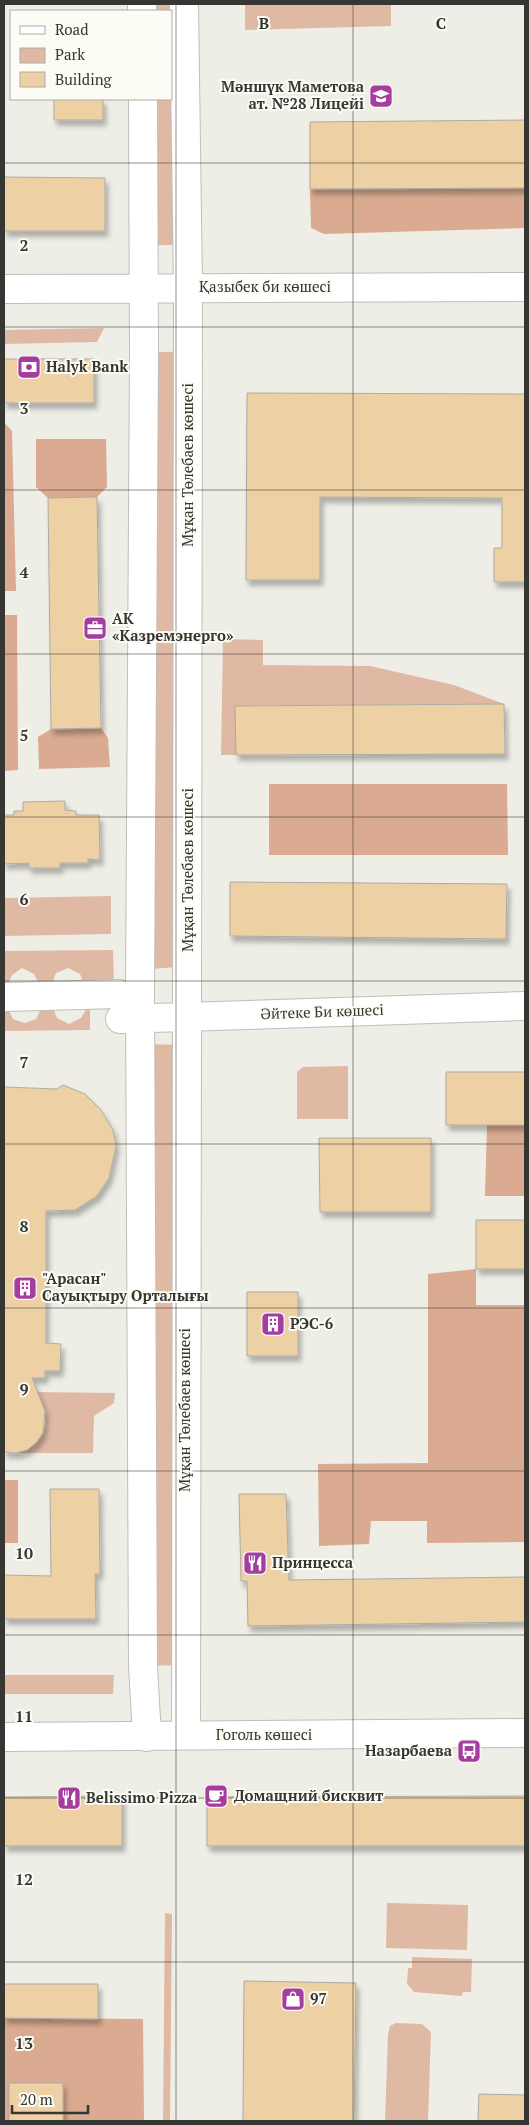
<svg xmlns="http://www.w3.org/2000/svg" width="529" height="2125" viewBox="0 0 529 2125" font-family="'PT Serif',serif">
	<defs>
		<filter id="shadow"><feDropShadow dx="3" dy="5.5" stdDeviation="2.5" flood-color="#0004"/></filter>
	</defs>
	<rect width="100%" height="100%" fill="#eeeee7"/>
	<path fill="#e0b9a4" d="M 142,4 L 184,4 L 187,245 L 144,245 L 143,99 L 171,99 L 171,11 L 142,11 Z
		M 245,4 L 391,4 L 391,26 L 245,30 Z
		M 104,328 L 97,342 L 4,344 L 4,330 Z
		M 188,351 L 188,966 L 140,970 L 144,353 Z
		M 223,639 L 263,640 L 263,665 L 370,666 L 454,685 L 504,704 L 236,706 L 236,755 L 221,755 Z
		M 111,896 L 111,934 L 4,936 L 4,898 Z
		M 113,950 L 114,984 L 84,984 L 80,974 L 68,968 L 56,973 L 52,984 L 39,984 L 34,974 L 22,968 L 12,975 L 8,984 L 4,985 L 4,951 Z
		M 90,1007 L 90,1030 L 4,1031 L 4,1009 L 8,1008 L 13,1019 L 25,1023 L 36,1019 L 41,1009 L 53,1008 L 57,1018 L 69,1024 L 81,1018 L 87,1008 Z
		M 140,1044 L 187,1045 L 184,1665 L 143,1666 Z
		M 348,1066 L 348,1119 L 297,1119 L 297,1072 L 303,1067 Z
		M 33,1392 L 115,1393 L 114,1403 L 94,1416 L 93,1453 L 16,1453 C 47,1444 55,1416 33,1392 Z
		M 4,1675 L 114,1675 L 113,1694 L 4,1694 Z
		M 387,1903 L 468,1905 L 467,1950 L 386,1948 Z
		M 165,1913 L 172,1914 L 170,2121 L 163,2121 Z
		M 412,1957 L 472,1959 L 471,1992 L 463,1992 L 462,1996 L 414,1992 L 407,1984 L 408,1968 L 412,1968 Z
		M 396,2023 L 422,2024 L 431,2032 L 428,2121 L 385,2121 L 388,2034 L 390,2026 Z"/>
	<path fill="#daab90" d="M 525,188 L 525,228 L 324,234 L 311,228 L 310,189 Z
		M 4,422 L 12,431 L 16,591 L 4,591 Z
		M 36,439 L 106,439 L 107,487 L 97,497 L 48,498 L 36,487 Z
		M 4,615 L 17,615 L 18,770 L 4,771 Z
		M 101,728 L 108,738 L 110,767 L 39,769 L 38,737 L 51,729 Z
		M 269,784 L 507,784 L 508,855 L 269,855 Z
		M 487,1125 L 525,1125 L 525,1196 L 485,1196 Z
		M 476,1269 L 476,1305 L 525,1305 L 525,1542 L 427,1543 L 427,1521 L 371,1521 L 369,1544 L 319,1546 L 318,1464 L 428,1463 L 428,1274 Z
		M 4,1480 L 18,1480 L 18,1543 L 4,1543 Z
		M 4,2018 L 143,2019 L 144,2121 L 63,2121 L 63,2083 L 9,2084 L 9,2121 L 4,2121 Z"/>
	<path fill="#eed0a5" stroke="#aeaaa4" filter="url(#shadow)" d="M 54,99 L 103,99 L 103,120 L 54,120 Z
		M 525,120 L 525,188 L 310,189 L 310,122 Z
		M 4,177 L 105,178 L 105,231 L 4,231 Z
		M 4,359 L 94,359 L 94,403 L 4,403 Z
		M 247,393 L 525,394 L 525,582 L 494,582 L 494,548 L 502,548 L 502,498 L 320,497 L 320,580 L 246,580 Z
		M 97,497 L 101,728 L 51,729 L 48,498 Z
		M 504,704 L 505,754 L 236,755 L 235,706 Z
		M 65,801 L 65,810 L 76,811 L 76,815 L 99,815 L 100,860 L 88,859 L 88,863 L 60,863 L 60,868 L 29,868 L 29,863 L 4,864 L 4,815 L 14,815 L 14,811 L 23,811 L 23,802 Z
		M 230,882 L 507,884 L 506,939 L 230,936 Z
		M 446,1072 L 525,1072 L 525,1125 L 446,1125 Z
		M 63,1085 L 85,1094 L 101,1110 L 113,1130 L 116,1146 L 109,1178 L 97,1196 L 75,1210 L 46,1211 L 46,1343 L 61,1344 L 60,1371 L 45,1371 L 45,1378 L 32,1378 L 45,1411 L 43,1433 L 36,1443 L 27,1450 L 16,1453 L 4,1452 L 4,1087 L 57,1089 Z
		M 319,1138 L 431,1138 L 431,1212 L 320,1212 Z
		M 476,1220 L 525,1220 L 525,1269 L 476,1269 Z
		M 247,1292 L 298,1292 L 298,1356 L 247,1356 Z
		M 50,1489 L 99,1489 L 100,1574 L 95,1574 L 96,1619 L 4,1619 L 4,1575 L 51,1576 Z
		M 239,1494 L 286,1494 L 289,1580 L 525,1577 L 525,1622 L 248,1626 L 247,1581 L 241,1581 Z
		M 122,1796 L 122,1846 L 4,1846 L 4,1797 Z
		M 525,1796 L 525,1846 L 207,1846 L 207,1797 Z
		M 244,1981 L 356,1983 L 354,2121 L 243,2121 Z
		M 4,1984 L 98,1984 L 98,2019 L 4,2018 Z
		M 9,2083 L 63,2083 L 63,2121 L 9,2121 Z
		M 479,2094 L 525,2095 L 525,2121 L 478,2121 Z"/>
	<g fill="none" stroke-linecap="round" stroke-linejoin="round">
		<g stroke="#bfbfb8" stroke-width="30">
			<path id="minor" d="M 142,4 L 142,11
				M 184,4 L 188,288 L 186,1735
				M 143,99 L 144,353 L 140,991 L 143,1666 L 147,1737
				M 4,289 L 525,287
				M 4,997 L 119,994
				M 120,1019 L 525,1006
				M 4,1737 L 525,1733"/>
		</g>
		<use href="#minor" stroke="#fff" stroke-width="28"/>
	</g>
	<path fill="none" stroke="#363633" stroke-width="1" stroke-opacity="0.55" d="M 176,4 L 176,2121M 353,4 L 353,2121M 4,163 L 525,163M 4,327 L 525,327M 4,490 L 525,490M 4,654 L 525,654M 4,817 L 525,817M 4,981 L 525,981M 4,1144 L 525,1144M 4,1308 L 525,1308M 4,1471 L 525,1471M 4,1635 L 525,1635M 4,1798 L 525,1798M 4,1962 L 525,1962"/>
	<defs>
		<g id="school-square" transform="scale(1.25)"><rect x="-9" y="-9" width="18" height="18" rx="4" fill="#a53da0" stroke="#fcfbf4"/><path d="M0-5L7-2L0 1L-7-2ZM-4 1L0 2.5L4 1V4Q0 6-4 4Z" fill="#fff"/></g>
		<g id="bank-square" transform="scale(1.25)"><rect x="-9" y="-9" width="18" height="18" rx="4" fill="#a53da0" stroke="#fcfbf4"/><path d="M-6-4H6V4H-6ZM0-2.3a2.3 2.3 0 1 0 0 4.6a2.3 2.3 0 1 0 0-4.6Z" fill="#fff"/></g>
		<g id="office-square" transform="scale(1.25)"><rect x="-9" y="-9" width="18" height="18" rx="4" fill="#a53da0" stroke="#fcfbf4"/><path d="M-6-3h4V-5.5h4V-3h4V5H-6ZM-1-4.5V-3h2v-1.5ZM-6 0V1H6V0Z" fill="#fff"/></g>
		<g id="building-square" transform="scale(1.25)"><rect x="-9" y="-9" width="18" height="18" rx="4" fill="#a53da0" stroke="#fcfbf4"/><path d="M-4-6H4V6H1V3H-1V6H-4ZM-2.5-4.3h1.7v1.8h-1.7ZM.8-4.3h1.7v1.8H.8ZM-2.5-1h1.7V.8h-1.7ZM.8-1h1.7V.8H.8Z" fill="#fff"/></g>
		<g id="restaurant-square" transform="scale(1.25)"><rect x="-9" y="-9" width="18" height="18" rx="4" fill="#a53da0" stroke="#fcfbf4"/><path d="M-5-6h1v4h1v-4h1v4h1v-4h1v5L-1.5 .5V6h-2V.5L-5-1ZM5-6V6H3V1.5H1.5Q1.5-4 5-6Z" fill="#fff"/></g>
		<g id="bus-square" transform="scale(1.25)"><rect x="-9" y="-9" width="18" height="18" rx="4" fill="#a53da0" stroke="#fcfbf4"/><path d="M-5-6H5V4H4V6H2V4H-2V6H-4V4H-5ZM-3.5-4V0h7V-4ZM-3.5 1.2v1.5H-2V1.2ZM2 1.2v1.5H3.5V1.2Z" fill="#fff"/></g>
		<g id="cafe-square" transform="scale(1.25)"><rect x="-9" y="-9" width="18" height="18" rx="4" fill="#a53da0" stroke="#fcfbf4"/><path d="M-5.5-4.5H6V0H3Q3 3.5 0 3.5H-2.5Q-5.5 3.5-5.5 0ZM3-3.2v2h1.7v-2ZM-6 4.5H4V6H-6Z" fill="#fff"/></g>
		<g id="shop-square" transform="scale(1.25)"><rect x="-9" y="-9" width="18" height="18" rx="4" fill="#a53da0" stroke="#fcfbf4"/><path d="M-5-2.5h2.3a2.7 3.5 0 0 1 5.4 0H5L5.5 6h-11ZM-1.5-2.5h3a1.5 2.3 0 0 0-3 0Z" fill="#fff"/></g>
	</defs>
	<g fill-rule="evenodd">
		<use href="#school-square" x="381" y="96"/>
		<use href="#bank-square" x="29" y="367"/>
		<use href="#office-square" x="95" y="628"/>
		<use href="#building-square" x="25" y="1288"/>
		<use href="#building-square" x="273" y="1324"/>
		<use href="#restaurant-square" x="255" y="1563"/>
		<use href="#bus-square" x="469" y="1751"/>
		<use href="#cafe-square" x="216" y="1796"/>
		<use href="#restaurant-square" x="69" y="1798"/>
		<use href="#shop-square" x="293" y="1999"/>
	</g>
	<g text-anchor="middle" stroke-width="4" stroke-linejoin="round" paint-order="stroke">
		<g font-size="15" font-weight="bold" fill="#363633" stroke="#fcfbf4" text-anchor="start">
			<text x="364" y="92" text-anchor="end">Мәншүк Маметова<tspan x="364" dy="17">ат. №28 Лицейі</tspan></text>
			<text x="46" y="372">Halyk Bank</text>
			<text x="112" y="624">АК<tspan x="112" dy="17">«Казремэнерго»</tspan></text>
			<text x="42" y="1284">"Арасан"<tspan x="42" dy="17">Сауықтыру Орталығы</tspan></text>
			<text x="290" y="1329">РЭС-6</text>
			<text x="272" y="1568">Принцесса</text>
			<text x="452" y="1756" text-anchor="end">Назарбаева</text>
			<text x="234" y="1801">Домащний бисквит</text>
			<text x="86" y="1803">Belissimo Pizza</text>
			<text x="310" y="2004">97</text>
		</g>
		<g font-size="15" fill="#363633" stroke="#fcfbf4">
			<text x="265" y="292">Қазыбек би көшесі</text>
			<text transform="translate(188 465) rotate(-90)" y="5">Мұқан Төлебаев көшесі</text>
			<text transform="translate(188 870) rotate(-90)" y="5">Мұқан Төлебаев көшесі</text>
			<text transform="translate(322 1012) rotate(-2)" y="5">Әйтеке Би көшесі</text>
			<text transform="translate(185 1410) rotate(-90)" y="5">Мұқан Төлебаев көшесі</text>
			<text x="264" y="1740">Гоголь көшесі</text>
		</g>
	</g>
	<g font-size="16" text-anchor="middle" font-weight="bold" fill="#363633" stroke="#fcfbf4" stroke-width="4" stroke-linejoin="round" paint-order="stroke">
		<text x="264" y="29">B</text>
		<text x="441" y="29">C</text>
		<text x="24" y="251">2</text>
		<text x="24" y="414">3</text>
		<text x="24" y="578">4</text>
		<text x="24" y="741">5</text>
		<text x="24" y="905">6</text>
		<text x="24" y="1068">7</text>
		<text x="24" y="1232">8</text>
		<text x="24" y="1395">9</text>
		<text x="24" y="1559">10</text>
		<text x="24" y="1722">11</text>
		<text x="24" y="1885">12</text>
		<text x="24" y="2049">13</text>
	</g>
	<rect width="529" height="2125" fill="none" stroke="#363633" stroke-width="10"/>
	<rect x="10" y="10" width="162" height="90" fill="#fcfbf4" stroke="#adaca7"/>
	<rect x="20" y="26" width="25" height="8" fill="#ffffff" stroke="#adaca7"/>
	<text x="55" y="35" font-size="15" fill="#363633">Road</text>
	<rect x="20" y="48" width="25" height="15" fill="#e0b9a4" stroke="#adaca7"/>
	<text x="55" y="60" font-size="15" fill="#363633">Park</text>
	<rect x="20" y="72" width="25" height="15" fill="#eed0a5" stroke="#adaca7"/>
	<text x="55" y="85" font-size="15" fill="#363633">Building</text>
	<path d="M12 2105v8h76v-8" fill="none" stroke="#363633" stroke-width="2.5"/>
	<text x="20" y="2105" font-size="15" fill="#363633" stroke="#fcfbf4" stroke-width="4" paint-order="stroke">20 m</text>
</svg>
